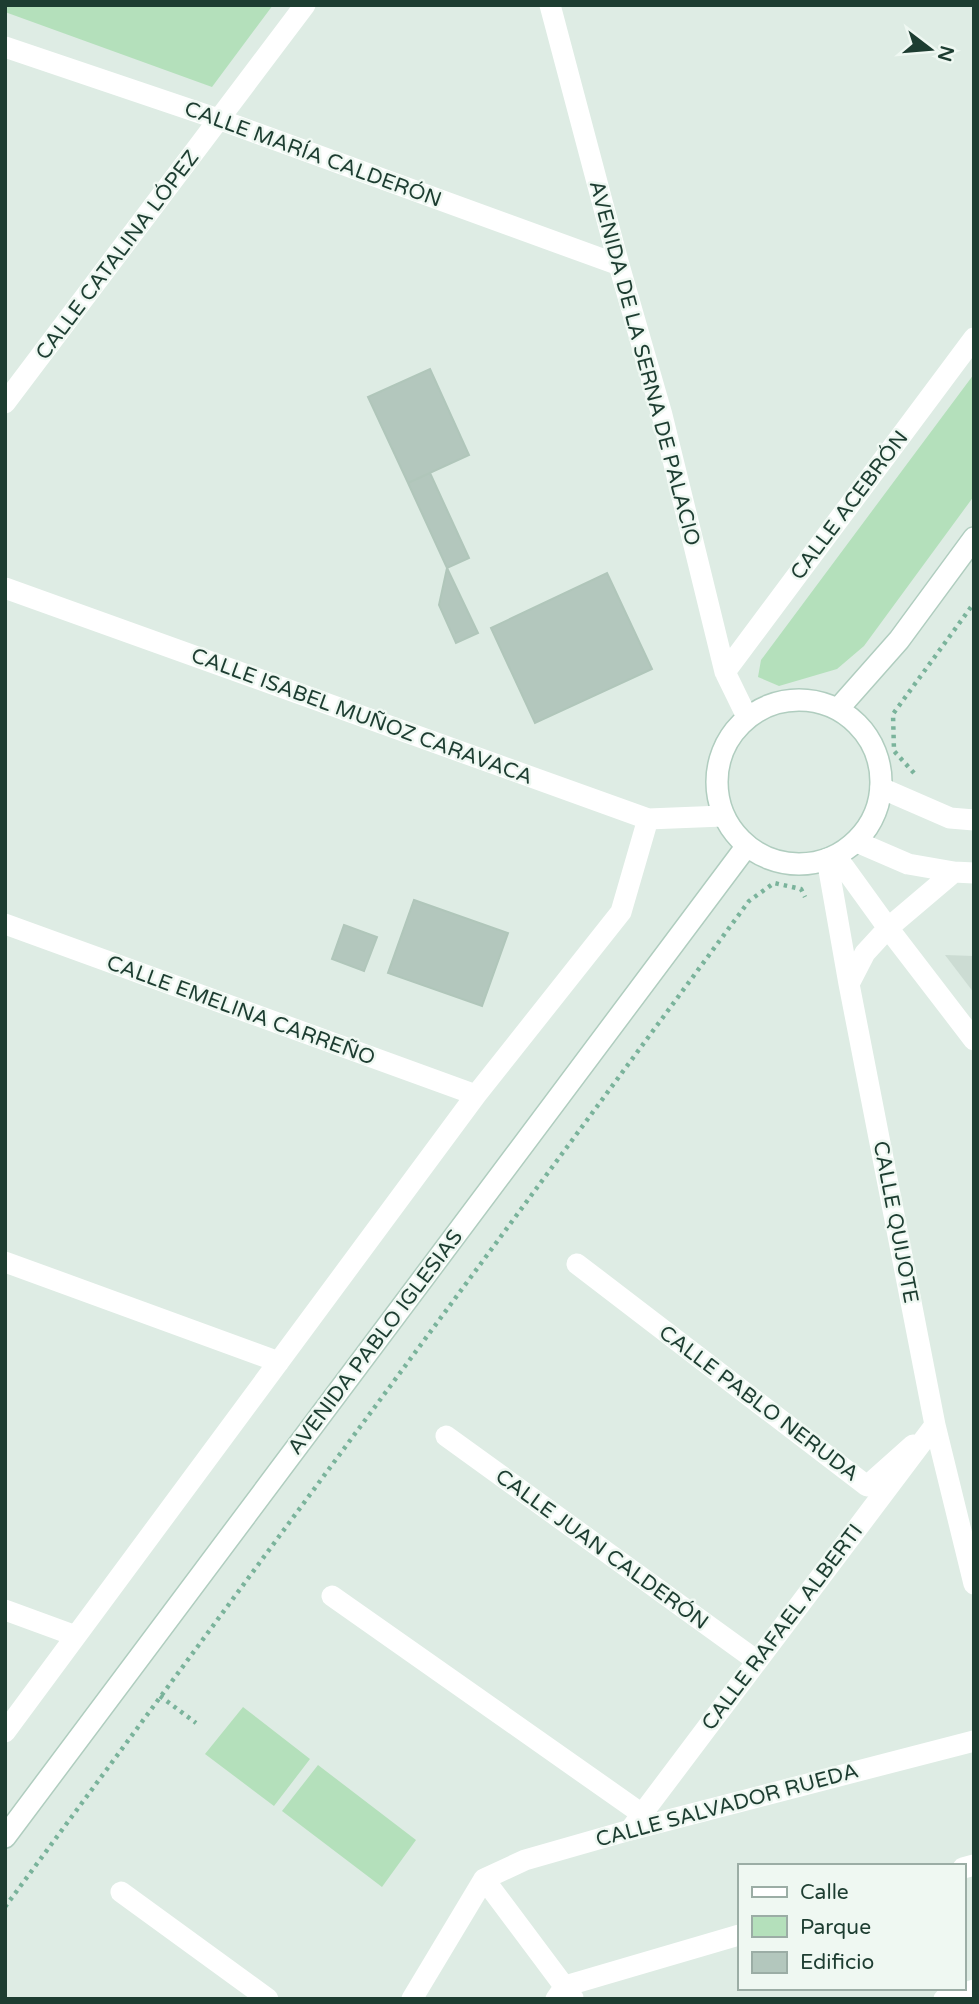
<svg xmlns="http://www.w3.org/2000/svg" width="979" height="2004" viewBox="0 0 979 2004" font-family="'Varela Round',sans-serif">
	<rect width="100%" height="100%" fill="#deece4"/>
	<path fill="#ccdcd3" d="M 945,955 L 974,956 L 974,993 Z"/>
	<path fill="#b4e0bb" d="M 5,5 L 273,5 L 212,87 L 5,12 Z
		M 974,374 L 974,496 L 864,646 L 837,669 L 779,686 L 758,677 L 761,660 Z
		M 243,1707 L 310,1759 L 274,1806 L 205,1754 Z
		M 318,1765 L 416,1840 L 382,1887 L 282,1811 Z"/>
	<path fill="#b3c7bd" stroke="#b0c6ba" stroke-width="2" d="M 430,369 L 469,455 L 408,483 L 368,397 Z
		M 430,473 L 469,558 L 447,568 L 408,483 Z
		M 447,568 L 478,633 L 456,643 L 439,605 Z
		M 607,573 L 652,669 L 535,723 L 491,628 Z
		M 414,900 L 508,933 L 482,1006 L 388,973 Z
		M 344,925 L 377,937 L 364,971 L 332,959 Z"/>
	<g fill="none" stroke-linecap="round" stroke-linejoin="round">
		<g stroke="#b0cdbf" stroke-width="24">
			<path id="secondary" d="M717 782a82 82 0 1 1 164 0a82 82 0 1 1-164 0Z
				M 838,709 L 899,640 L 974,538
				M 5,1837 L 746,847"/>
		</g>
		<path stroke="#7ab39b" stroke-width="4.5" stroke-dasharray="3.5 5" stroke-linecap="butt" d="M 914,773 L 894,751 L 893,714 L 974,603
			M 160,1696 L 196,1723
			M 5,1907 L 749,901 L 774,883 L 801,889 L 805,897"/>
		<path stroke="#fff" stroke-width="21" d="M 577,1264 L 867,1486 L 913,1445"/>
		<path stroke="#fff" stroke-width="21" d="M 550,5 L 619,265 L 662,415 L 725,672 L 747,717
			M 5,47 L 218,119 L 619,265
			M 5,403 L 305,5
			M 5,588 L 648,819 L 723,816
			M 725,672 L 974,338
			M 881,788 L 950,818 L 974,820
			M 857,842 L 908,864 L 954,872 L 974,873
			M 836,856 L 888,928 L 974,1040
			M 827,859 L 849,984 L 935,1425 L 974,1584
			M 5,924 L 476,1095
			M 849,984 L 865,953 L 888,928 L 954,872
			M 5,1262 L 279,1362
			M 446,1436 L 757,1661
			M 332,1596 L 642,1814
			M 5,1610 L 76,1636
			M 5,1732 L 476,1095 L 621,912 L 648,819
			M 630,1830 L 935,1425
			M 963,1868 L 974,1865
			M 484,1879 L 525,1860 L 630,1830 L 974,1741
			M 484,1879 L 573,1998
			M 121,1892 L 268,1999
			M 412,1999 L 484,1879
			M 556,1999 L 565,1986 L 739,1935
			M 944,1999 L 974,1990"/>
		<use href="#secondary" stroke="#fff" stroke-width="21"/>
	</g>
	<g text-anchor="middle" stroke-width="5" stroke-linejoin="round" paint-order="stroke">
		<g font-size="21" fill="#1d3d31" stroke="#eff8f2">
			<text transform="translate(313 154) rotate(20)" y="7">CALLE MARÍA CALDERÓN</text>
			<text transform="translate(117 255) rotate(-53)" y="7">CALLE CATALINA LÓPEZ</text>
			<text transform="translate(645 363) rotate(75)" y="7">AVENIDA DE LA SERNA DE PALACIO</text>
			<text transform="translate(849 505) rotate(-53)" y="7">CALLE ACEBRÓN</text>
			<text transform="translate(362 716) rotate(20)" y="7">CALLE ISABEL MUÑOZ CARAVACA</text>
			<text transform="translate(241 1010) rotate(20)" y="7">CALLE EMELINA CARREÑO</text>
			<text transform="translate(896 1222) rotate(79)" y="7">CALLE QUIJOTE</text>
			<text transform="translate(375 1342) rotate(-53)" y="7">AVENIDA PABLO IGLESIAS</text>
			<text transform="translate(759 1403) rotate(37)" y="7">CALLE PABLO NERUDA</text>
			<text transform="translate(602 1549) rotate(36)" y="7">CALLE JUAN CALDERÓN</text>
			<text transform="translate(782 1627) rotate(-53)" y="7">CALLE RAFAEL ALBERTI</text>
			<text transform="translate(727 1805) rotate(-15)" y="7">CALLE SALVADOR RUEDA</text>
		</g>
	</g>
	<rect width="979" height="2004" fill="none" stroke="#1d3d31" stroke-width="14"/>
	<rect x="738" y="1864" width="228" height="126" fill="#eff8f2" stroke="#9bada5" stroke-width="2"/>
	<rect x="752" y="1887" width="35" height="10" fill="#ffffff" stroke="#9bada5" stroke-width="2"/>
	<text x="800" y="1899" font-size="21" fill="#1d3d31">Calle</text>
	<rect x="752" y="1916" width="35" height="21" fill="#b4e0bb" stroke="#9bada5" stroke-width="2"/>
	<text x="800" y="1934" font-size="21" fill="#1d3d31">Parque</text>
	<rect x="752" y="1952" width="35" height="21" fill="#b3c7bd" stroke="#9bada5" stroke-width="2"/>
	<text x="800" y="1969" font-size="21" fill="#1d3d31">Edificio</text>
	<g transform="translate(930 49) rotate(106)" stroke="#eff8f2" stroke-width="5" paint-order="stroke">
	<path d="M0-5L12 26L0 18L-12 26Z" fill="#1d3d31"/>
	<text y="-10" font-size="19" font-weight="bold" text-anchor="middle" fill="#1d3d31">N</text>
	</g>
</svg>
